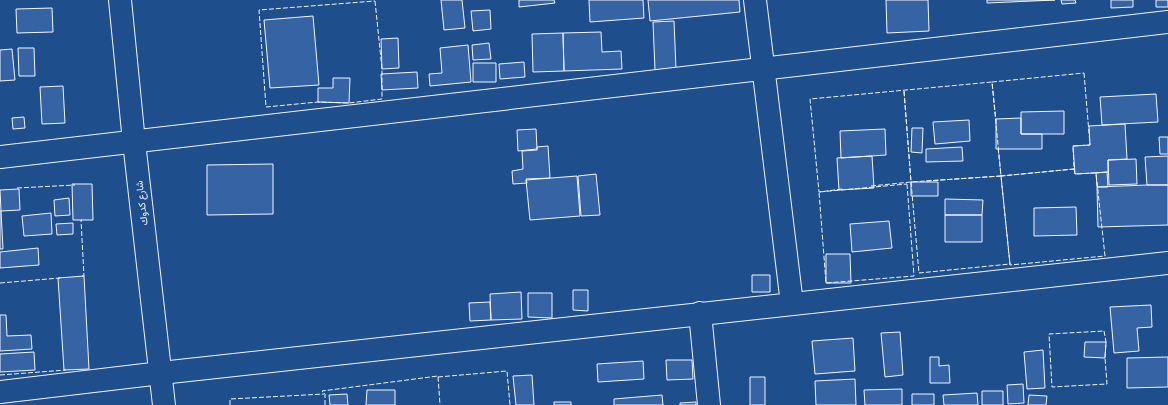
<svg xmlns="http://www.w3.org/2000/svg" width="1168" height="405" viewBox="0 0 1168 405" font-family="'PT Sans Narrow',Vazirmatn,sans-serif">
	<rect width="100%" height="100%" fill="#1f4e8c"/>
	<path fill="#3563a3" stroke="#f2f6ff" d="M 441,0 L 462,0 L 465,28 L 444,30 Z
		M 519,0 L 554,0 L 555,3 L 519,7 Z
		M 589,0 L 643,0 L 644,18 L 590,22 Z
		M 648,0 L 739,0 L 740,12 L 650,21 Z
		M 886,0 L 928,0 L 929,31 L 887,33 Z
		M 987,0 L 1055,0 L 987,3 Z
		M 1061,0 L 1075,0 L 1076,3 L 1062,4 Z
		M 1111,0 L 1133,0 L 1133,7 L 1111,8 Z
		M 1156,0 L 1168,0 L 1168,7 L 1156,7 Z
		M 52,8 L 53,32 L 17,33 L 16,9 Z
		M 490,10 L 491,29 L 473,31 L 471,11 Z
		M 313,16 L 319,85 L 270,88 L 264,20 Z
		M 674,21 L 676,69 L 655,70 L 653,22 Z
		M 601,32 L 602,52 L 621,51 L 622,69 L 564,71 L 563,33 Z
		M 563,33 L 564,71 L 533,72 L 532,34 Z
		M 398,38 L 399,68 L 382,69 L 381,39 Z
		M 489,43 L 491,59 L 473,60 L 472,45 Z
		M 468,45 L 471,82 L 430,86 L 429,74 L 442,73 L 440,48 Z
		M 18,48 L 34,48 L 35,76 L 19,76 Z
		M 12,49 L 15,80 L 0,81 L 0,50 Z
		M 524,62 L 525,77 L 500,79 L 499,64 Z
		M 473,63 L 496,63 L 496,82 L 473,82 Z
		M 417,72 L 418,88 L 382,90 L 381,74 Z
		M 333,78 L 350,78 L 349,103 L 318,102 L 318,88 L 333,88 Z
		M 63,86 L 65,123 L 42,124 L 40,87 Z
		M 1156,94 L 1158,122 L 1102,125 L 1100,97 Z
		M 1064,111 L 1064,134 L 1021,134 L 1021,112 Z
		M 24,117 L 25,128 L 13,129 L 12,118 Z
		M 1021,118 L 1021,134 L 1042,134 L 1042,149 L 996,149 L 996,119 Z
		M 969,120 L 970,141 L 935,144 L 933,122 Z
		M 1125,124 L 1127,159 L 1108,160 L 1108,172 L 1075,174 L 1073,146 L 1090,145 L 1089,126 Z
		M 912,128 L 923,128 L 922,153 L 911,152 Z
		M 536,129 L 537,149 L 518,151 L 517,130 Z
		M 885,129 L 886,155 L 841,158 L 840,131 Z
		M 1159,137 L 1168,137 L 1168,154 L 1160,154 Z
		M 548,146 L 550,178 L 526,179 L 527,183 L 513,184 L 512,171 L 523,169 L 522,151 L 537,150 L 537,147 Z
		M 962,147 L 963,161 L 926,162 L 926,149 Z
		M 872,156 L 874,188 L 839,190 L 837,158 Z
		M 1168,156 L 1168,185 L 1147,185 L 1145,157 Z
		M 1136,159 L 1137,184 L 1109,185 L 1108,160 Z
		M 273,164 L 273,214 L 207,215 L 207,165 Z
		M 1107,172 L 1108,187 L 1097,187 L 1096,173 Z
		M 596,174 L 600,215 L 581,216 L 578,176 Z
		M 577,176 L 580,216 L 530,220 L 526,180 Z
		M 911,182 L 938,182 L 938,196 L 911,196 Z
		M 72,184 L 92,184 L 93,220 L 73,220 Z
		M 1147,185 L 1168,185 L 1168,225 L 1098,227 L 1097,187 Z
		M 19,189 L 20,210 L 1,211 L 0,190 Z
		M 69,198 L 70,215 L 55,216 L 54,200 Z
		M 945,199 L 983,200 L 982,215 L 945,215 Z
		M 1076,207 L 1077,235 L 1034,236 L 1034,208 Z
		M 0,211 L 1,211 L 3,249 L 0,249 Z
		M 51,213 L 52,234 L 24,236 L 22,216 Z
		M 945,215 L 982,215 L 982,242 L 945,242 Z
		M 889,221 L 892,248 L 852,252 L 850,224 Z
		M 73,223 L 73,234 L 57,235 L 56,224 Z
		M 38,248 L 39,265 L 0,268 L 0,252 Z
		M 826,254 L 850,254 L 851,283 L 826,283 Z
		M 752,275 L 770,275 L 770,292 L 752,292 Z
		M 84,276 L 89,369 L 64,370 L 58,278 Z
		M 573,290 L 588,290 L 588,311 L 573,310 Z
		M 521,292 L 522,319 L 491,320 L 490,294 Z
		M 528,293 L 552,293 L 552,318 L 528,317 Z
		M 490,302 L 491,320 L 470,321 L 469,303 Z
		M 1151,305 L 1152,327 L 1137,328 L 1139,351 L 1114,353 L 1110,307 Z
		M 0,315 L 6,315 L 7,336 L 31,335 L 32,349 L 0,351 Z
		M 900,332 L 903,375 L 885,377 L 881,333 Z
		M 853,338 L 855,371 L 815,374 L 812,341 Z
		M 1085,342 L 1106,342 L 1105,358 L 1084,357 Z
		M 1043,350 L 1045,388 L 1027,389 L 1024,352 Z
		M 34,352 L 35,370 L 0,372 L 0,354 Z
		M 930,357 L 939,357 L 939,366 L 949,365 L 950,383 L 930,383 Z
		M 1168,357 L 1168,387 L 1127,388 L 1127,358 Z
		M 666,360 L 692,360 L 693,379 L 667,380 Z
		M 643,361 L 644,379 L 598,382 L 597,364 Z
		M 532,375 L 534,405 L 516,405 L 513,376 Z
		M 750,377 L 765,377 L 765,405 L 750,405 Z
		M 855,379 L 856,405 L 816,405 L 815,381 Z
		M 1023,384 L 1024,403 L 1008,404 L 1007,385 Z
		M 902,389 L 902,405 L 865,405 L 864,390 Z
		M 367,390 L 395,390 L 395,405 L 366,405 Z
		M 982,391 L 1003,391 L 1003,405 L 982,405 Z
		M 977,393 L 978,405 L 944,405 L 943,395 Z
		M 347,394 L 348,405 L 330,405 L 329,395 Z
		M 912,394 L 934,394 L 934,405 L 912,405 Z
		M 662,395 L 663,405 L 614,405 L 614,399 Z
		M 1029,395 L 1047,396 L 1046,405 L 1028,405 Z
		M 554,402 L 571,402 L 571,405 L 554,405 Z
		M 696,402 L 696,405 L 680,405 L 680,403 Z"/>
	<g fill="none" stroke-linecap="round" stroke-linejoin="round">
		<g stroke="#f2f6ff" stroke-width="24">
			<path id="minor" d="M 755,0 L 792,304
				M 0,157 L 1168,22
				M 700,313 L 709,405
				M 0,392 L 161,373 L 1168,263"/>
		</g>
		<g stroke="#f2f6ff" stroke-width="24">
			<path id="tertiary" d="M 120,0 L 134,142 L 164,405"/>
		</g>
		<use href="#minor" stroke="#1f4e8c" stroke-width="22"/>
		<use href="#tertiary" stroke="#1f4e8c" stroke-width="22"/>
		<path stroke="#f2f6ff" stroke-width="1" stroke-dasharray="5 2" stroke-linecap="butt" d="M 375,1 L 382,69 L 382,99 L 349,103 L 318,102 L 266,107 L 259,10 Z
			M 1084,73 L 1090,145 L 1073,146 L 1074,169 L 1001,176 L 992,82 Z
			M 904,91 L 911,182 L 912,182
			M 1074,169 L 1075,174 L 1096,173 L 1105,256 L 1010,265 L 1001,176 Z
			M 1001,176 L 1010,264 L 919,273 L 911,182 Z
			M 926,181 L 1001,176 L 998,147
			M 907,184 L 914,276 L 826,283 L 819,192 Z
			M 871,186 L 911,182 L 904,91
			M 17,188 L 75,185
			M 842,189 L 819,192 L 810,99 L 992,82 L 996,121
			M 82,276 L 84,276 L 81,220 L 82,220
			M 0,283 L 60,278
			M 1104,331 L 1106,342 L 1105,358 L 1107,384 L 1052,387 L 1049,334 Z
			M 0,375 L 66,370
			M 438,377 L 507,371 L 510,405
			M 230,405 L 230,399 L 324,394
			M 325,405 L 325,394 L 322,391 L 438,376 L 440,405"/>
	</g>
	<g text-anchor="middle" stroke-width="3" stroke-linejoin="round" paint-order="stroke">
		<g font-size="10" fill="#f2f6ff" stroke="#1f4e8c">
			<text transform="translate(141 203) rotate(-97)" y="4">شارع كدوك</text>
		</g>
	</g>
</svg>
